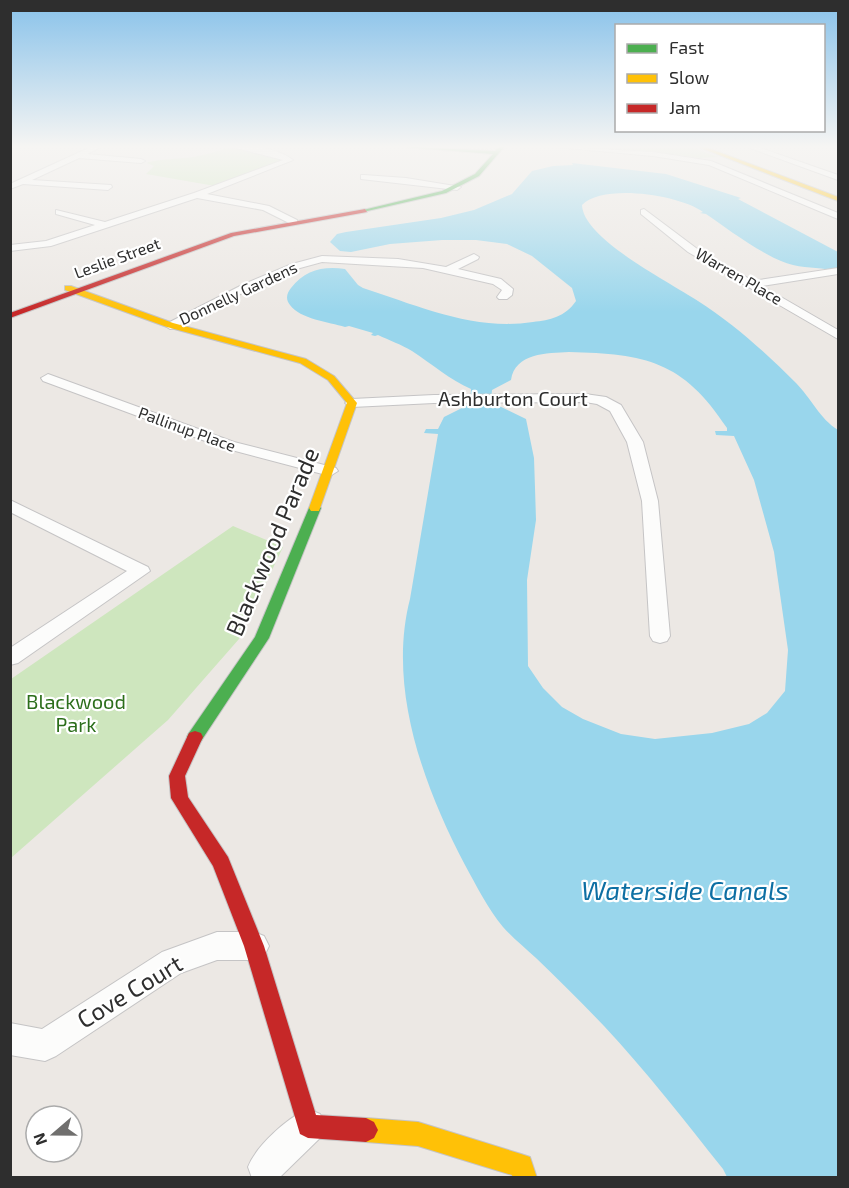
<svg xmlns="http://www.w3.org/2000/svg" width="849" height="1188" viewBox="0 0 849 1188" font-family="'Exo 2',sans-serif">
	<rect width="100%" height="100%" fill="#ece8e4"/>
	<path fill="#cee6be" d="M 566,146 L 687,146 L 718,157 L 700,158 L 648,151 Z
		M 231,147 L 285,159 L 215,186 L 146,174 L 154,166 L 147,163 C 153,159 187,159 198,156 C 209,154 220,150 231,147 Z
		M 233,526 L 283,547 L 239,639 L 168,720 L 11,858 L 11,679 Z"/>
	<path fill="#99d6ec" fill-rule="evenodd" d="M 572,163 L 666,174 L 741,198 L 738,199 L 838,252 L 838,273 C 823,266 809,269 793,265 C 767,259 728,229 706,214 L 700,213 L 703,212 C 680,195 603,183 582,205 C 583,239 671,283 698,301 C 734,324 766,353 796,383 C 811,398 820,419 838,430 L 838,1177 L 727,1177 L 723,1169 C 684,1120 646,1071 604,1026 C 582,1003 559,980 536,958 C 525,948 513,938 503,927 C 488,909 476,885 465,865 C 424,787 387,688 410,599 L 438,434 L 424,433 L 426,429 L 438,429 L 444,417 L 470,404 L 471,389 C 450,380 432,364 412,351 C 402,345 389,340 378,335 L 375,336 L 371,335 L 373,333 L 349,326 L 345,327 C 329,322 300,319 290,305 C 285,299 287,293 291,288 C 305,270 323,266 345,269 L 358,285 L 363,288 C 419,306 473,331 533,322 C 550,320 565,317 576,301 L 572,288 L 532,256 L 507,244 L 476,240 L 442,240 L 390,244 L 351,252 L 340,251 L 330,242 L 337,234 L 346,232 L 441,218 L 474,210 L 512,194 L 532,171 L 553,166 L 573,165 ZM 569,352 C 646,354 683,361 727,428 L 727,431 L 715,431 L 716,435 L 734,436 L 754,480 L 774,552 L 788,650 L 785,691 L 767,713 L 749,724 L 712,733 L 655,739 L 621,734 L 583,719 L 562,707 L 543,688 L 528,666 L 527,580 L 536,520 L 535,488 L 534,458 L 526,419 L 491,402 L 492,390 L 511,380 C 515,353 547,353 569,352 Z"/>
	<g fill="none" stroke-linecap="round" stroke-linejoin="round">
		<g stroke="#c5c4c5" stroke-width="2">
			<path id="street" d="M 93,146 L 103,146 L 87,154 L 141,159 L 145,161 L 141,163 L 79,158 L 32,180 L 111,185 L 112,187 L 108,190 L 23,184 L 10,189 L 10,184 Z
				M 228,146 C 249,146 277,147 293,160 L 207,194 L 269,206 L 297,220 L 297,224 L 291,224 L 263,210 L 197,198 L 51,246 L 10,251 L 10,245 L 46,241 L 95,225 L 56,214 L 56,210 L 105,222 L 194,193 L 283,160 Z
				M 545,146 L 653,152 L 711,161 L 838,213 L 838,219 L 709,165 L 653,156 Z
				M 744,146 L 755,146 L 838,175 L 838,180 Z
				M 364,175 L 406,178 L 461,187 L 457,190 L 361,179 L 361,175 Z
				M 644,209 L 696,248 L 753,281 L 838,268 L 838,274 L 762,286 L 838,330 L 838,339 L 688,252 L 641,214 L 641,210 Z
				M 474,254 L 479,257 L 478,259 L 458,269 L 501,279 L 513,289 L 512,295 L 507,299 L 499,299 L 497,297 L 502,290 L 493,284 L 423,268 L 322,262 L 300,268 L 252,288 L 174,328 L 170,329 L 164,325 L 244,284 L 292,264 L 322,256 L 398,259 L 446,267 Z
				M 48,374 L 234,442 L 336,468 L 338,471 L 330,476 L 224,448 L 43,381 L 41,378 Z
				M 585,394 L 606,397 L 621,405 L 643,442 L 658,501 L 670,636 L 667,641 L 660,643 L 653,641 L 650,636 L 642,501 L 627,442 L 610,411 L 597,404 L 585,402 L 434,403 L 352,407 L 345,403 L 352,399 L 434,395 Z
				M 10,500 L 148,567 L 150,571 L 18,663 L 10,665 L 10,648 L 127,571 L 10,512 Z
				M 217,932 L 254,932 L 264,936 L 269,946 L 264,956 L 254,960 L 217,960 L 181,973 L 56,1056 L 45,1061 L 10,1055 L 10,1023 L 42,1029 L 162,952 Z
				M 308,1109 L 320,1114 L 325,1126 L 320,1138 L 279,1178 L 252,1178 L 248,1167 C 256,1146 287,1118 308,1109 Z"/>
		</g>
		<g stroke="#c5c4c5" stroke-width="2">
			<path id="fast" d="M 391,146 L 495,151 L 500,146 L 505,146 L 479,176 L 446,193 L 363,212 L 363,210 L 442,191 L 475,174 L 493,154 Z
				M 315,504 L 321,508 L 269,638 L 201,741 L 195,743 L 189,741 L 187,737 L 189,733 L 255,637 L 309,508 Z"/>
		</g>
		<g stroke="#c5c4c5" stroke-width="2">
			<path id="slow" d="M 696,146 L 703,146 L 838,197 L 838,201 Z
				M 65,286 L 71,286 L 173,323 L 306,359 L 334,376 L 357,403 L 319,511 L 311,511 L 309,508 L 347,403 L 328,380 L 300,363 L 167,327 L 65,290 Z
				M 366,1118 L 418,1122 L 521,1154 L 530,1157 L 537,1178 L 513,1178 L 512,1175 L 418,1146 L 366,1142 L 358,1138 L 354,1130 L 358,1122 Z"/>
		</g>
		<g stroke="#c5c4c5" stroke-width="2">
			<path id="jam" d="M 365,209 L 367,212 L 234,236 L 10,318 L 10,313 L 231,233 Z
				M 195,731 L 201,733 L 203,737 L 185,776 L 188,797 L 228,857 L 264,946 L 316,1115 L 366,1118 L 374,1122 L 378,1130 L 374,1138 L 366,1142 L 308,1138 L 300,1134 L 244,946 L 213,866 L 171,798 L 169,776 L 189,733 Z"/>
		</g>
		<use href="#street" fill="#fcfcfb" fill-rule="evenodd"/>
		<use href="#fast" fill="#4caf50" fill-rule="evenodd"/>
		<use href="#slow" fill="#ffc107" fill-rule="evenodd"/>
		<use href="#jam" fill="#c62828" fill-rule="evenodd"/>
	</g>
	<linearGradient id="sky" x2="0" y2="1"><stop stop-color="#88c2ea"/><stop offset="0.47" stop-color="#f6f5f3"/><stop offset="1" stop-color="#f6f5f3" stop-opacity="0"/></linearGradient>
	<rect width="849" height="312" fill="url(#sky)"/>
	<g text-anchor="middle" stroke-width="4.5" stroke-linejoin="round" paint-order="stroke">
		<g font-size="16" fill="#2e2e2e" stroke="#fff">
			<text transform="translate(117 258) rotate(-20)" y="6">Leslie Street</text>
			<text transform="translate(739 276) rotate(30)" y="6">Warren Place</text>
			<text transform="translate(238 293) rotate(-25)" y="6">Donnelly Gardens</text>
			<text transform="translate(187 429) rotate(20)" y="6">Pallinup Place</text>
		</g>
		<g font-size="20" fill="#2e2e2e" stroke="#fff">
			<text x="513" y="406">Ashburton Court</text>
		</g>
		<g font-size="20" fill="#2c6e1b" stroke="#fff">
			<text x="76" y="709">Blackwood<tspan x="76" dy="23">Park</tspan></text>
		</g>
		<g font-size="24" fill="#2e2e2e" stroke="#fff">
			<text transform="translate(273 542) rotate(-67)" y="8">Blackwood Parade</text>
			<text transform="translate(130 992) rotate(-31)" y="8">Cove Court</text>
		</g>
		<g font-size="26" font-style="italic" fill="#0d6fa3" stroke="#fff">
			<text x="685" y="900">Waterside Canals</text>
		</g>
	</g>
	<rect width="849" height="1188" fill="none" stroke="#2e2e2e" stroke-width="24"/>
	<rect x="615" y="24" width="210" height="108" fill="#ffffff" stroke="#ababab" stroke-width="1.5"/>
	<rect x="627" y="44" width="30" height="9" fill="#4caf50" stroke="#ababab" stroke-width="1.5"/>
	<text x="669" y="54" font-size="18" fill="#2e2e2e">Fast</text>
	<rect x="627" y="74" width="30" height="9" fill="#ffc107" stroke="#ababab" stroke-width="1.5"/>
	<text x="669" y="84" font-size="18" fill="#2e2e2e">Slow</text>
	<rect x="627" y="104" width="30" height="9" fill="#c62828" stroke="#ababab" stroke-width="1.5"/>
	<text x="669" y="114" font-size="18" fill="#2e2e2e">Jam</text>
	<g transform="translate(54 1134) rotate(250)"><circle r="28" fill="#ffffff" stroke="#ababab" stroke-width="1.5"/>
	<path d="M0-4.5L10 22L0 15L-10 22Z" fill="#706f6e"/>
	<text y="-9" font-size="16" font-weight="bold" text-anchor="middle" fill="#2e2e2e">N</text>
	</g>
</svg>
